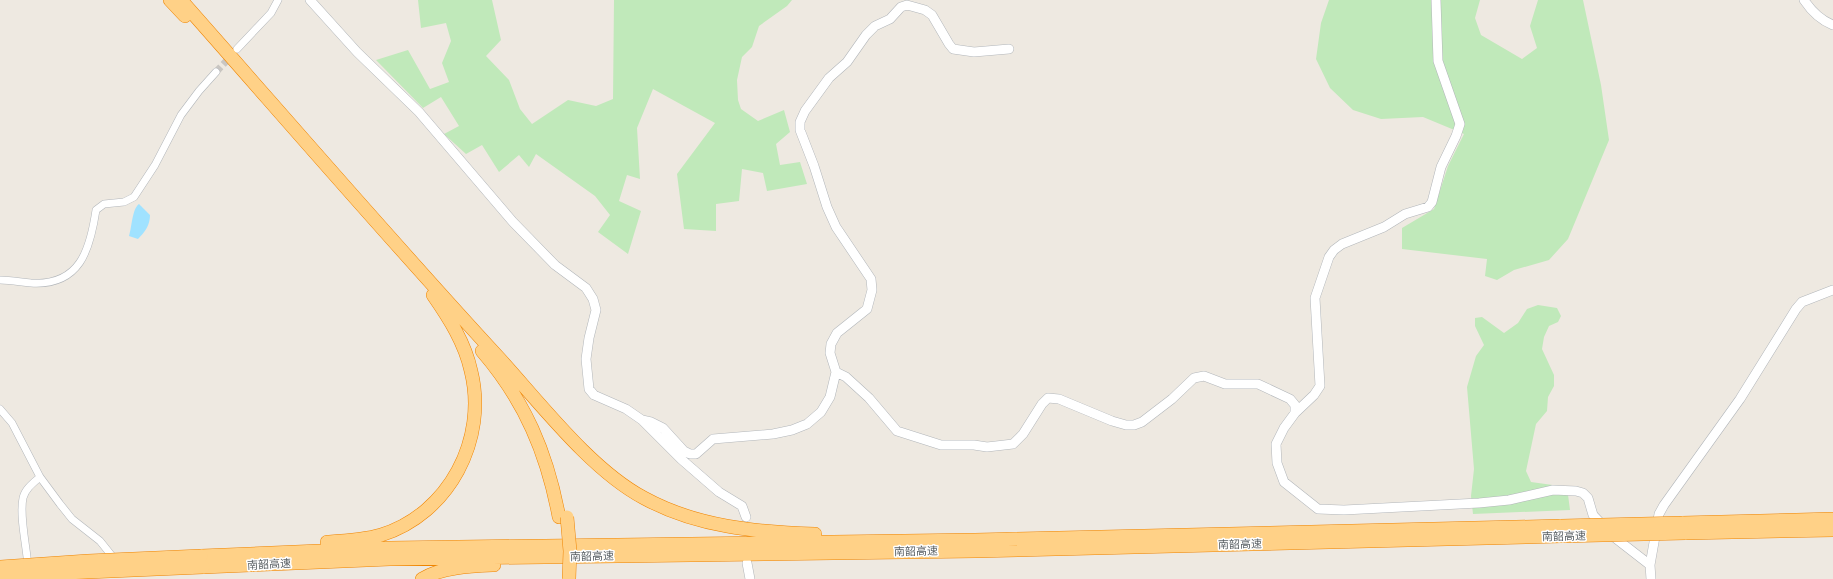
<svg xmlns="http://www.w3.org/2000/svg" width="1833" height="579" viewBox="0 0 1833 579" font-family="'IBM Plex Sans','Noto Sans SC',sans-serif">
	<rect width="100%" height="100%" fill="#eee9e1"/>
	<path fill="#c0e9ba" d="M 418,0 L 492,0 L 501,40 L 486,56 L 509,80 L 520,109 L 532,124 L 568,100 L 596,106 L 613,99 L 614,0 L 792,0 L 787,6 L 759,26 L 752,47 L 742,57 L 737,80 L 738,100 L 741,109 L 758,121 L 784,110 L 790,132 L 776,144 L 780,165 L 800,162 L 807,184 L 767,191 L 763,173 L 742,169 L 739,201 L 716,204 L 716,231 L 684,229 L 677,174 L 715,123 L 653,89 L 637,128 L 640,179 L 627,175 L 619,201 L 641,211 L 628,254 L 598,232 L 610,215 L 595,196 L 536,154 L 529,167 L 519,155 L 499,172 L 482,145 L 466,154 L 444,134 L 459,126 L 441,97 L 423,108 L 376,60 L 408,50 L 430,89 L 449,82 L 442,63 L 451,41 L 446,23 L 421,28 Z
		M 1329,0 L 1480,0 L 1475,18 L 1481,35 L 1522,59 L 1537,48 L 1530,26 L 1538,0 L 1583,0 L 1601,85 L 1609,140 L 1568,239 L 1549,260 L 1514,270 L 1497,280 L 1485,276 L 1487,259 L 1402,249 L 1402,228 L 1434,209 L 1448,166 L 1464,134 L 1423,117 L 1381,119 L 1353,110 L 1330,88 L 1316,59 L 1321,23 Z
		M 1538,305 L 1557,308 L 1561,316 L 1558,322 L 1549,326 L 1544,337 L 1542,349 L 1554,375 L 1554,386 L 1548,397 L 1547,411 L 1536,424 L 1526,471 L 1531,482 L 1567,487 L 1570,510 L 1473,514 L 1471,496 L 1474,469 L 1467,387 L 1476,356 L 1484,345 L 1475,326 L 1475,318 L 1482,317 L 1504,333 L 1518,323 L 1527,309 Z"/>
	<path fill="#a0e2ff" d="M 139,204 L 150,215 C 150,225 145,232 138,239 L 129,236 C 132,227 132,209 139,204 Z"/>
	<g fill="none" stroke-linecap="round" stroke-linejoin="round">
		<path stroke="#c9c6c2" stroke-width="7" stroke-dasharray="7 3.5" stroke-linecap="butt" d="M 216,72 L 233,54"/>
		<g stroke="#b2b6ba" stroke-width="8">
			<path id="minor" d="M 237,49 L 271,13 L 278,0
				M 0,280 C 11,280 20,282 31,283 C 80,286 90,250 96,210 L 104,204 L 124,202 L 134,197 L 155,165 L 181,115 L 199,91 L 216,72
				M 0,409 L 12,423 L 40,477 L 60,504 L 72,519 L 100,541 L 116,561
				M 28,567 C 27,548 19,516 23,498 C 25,489 33,483 40,477"/>
		</g>
		<g stroke="#b2b6ba" stroke-width="10">
			<path id="tertiary" d="M 310,0 L 357,52 L 419,112 L 513,222 L 555,265 L 586,288 L 593,299 L 596,310 L 589,338 L 586,359 L 589,389 L 594,395 L 626,409 L 642,420 L 681,459 L 719,492 L 742,506 L 746,517
				M 1804,0 C 1812,12 1820,20 1833,25
				M 836,372 L 846,377 L 869,398 L 897,431 L 941,445 L 974,445 L 987,447 L 1013,444 L 1023,434 L 1042,404 L 1048,398 L 1059,399 L 1112,421 L 1126,425 L 1134,425 L 1142,422 L 1172,399 L 1194,378 L 1204,376 L 1225,384 L 1258,384 L 1290,399 L 1295,405 L 1295,413 L 1284,428 L 1276,444 L 1277,463 L 1284,482 L 1318,509 L 1344,510 L 1479,503 L 1509,500 L 1553,490 L 1576,491 L 1583,493 L 1588,498 L 1593,515 L 1614,537 L 1650,565 L 1651,579
				M 1295,413 L 1314,395 L 1320,386 L 1315,298 L 1329,257 L 1334,250 L 1342,244 L 1384,227 L 1405,214 L 1428,207 L 1432,202 L 1441,167 L 1456,136 L 1460,124 L 1438,61 L 1436,0
				M 642,420 L 651,422 L 663,428 L 684,451 L 690,454 L 696,454 L 713,439 L 773,434 L 792,430 L 807,424 L 821,412 L 830,397 L 836,372 L 830,353 L 831,344 L 837,333 L 867,309 L 872,290 L 871,279 L 836,227 L 827,207 L 814,166 L 800,130 L 800,122 L 805,111 L 829,78 L 847,62 L 866,35 L 875,26 L 890,19 L 901,7 L 907,5 L 925,10 L 932,15 L 949,44 L 953,49 L 974,52 L 1009,49
				M 747,563 L 750,579
				M 1650,565 L 1659,514 L 1664,505 L 1740,399 L 1796,309 L 1802,302 L 1833,290"/>
		</g>
		<g stroke="#ef8400" stroke-width="14">
			<path id="motorway" d="M 170,0 L 185,16
				M 181,0 C 287,120 391,241 499,358 C 540,403 591,470 644,498 C 697,527 756,532 815,534
				M 482,351 C 525,401 547,453 559,517
				M 1682,523 L 1833,519
				M 1685,533 L 1833,530
				M 327,542 C 344,541 364,540 381,535 C 449,514 488,439 471,371 C 465,343 449,318 433,295
				M 201,556 L 390,548 L 975,540 L 1561,526
				M 203,567 L 390,559 L 975,551 L 1561,536
				M 422,579 C 442,567 471,566 494,565"/>
		</g>
		<use href="#minor" stroke="#fff" stroke-width="7"/>
		<use href="#tertiary" stroke="#fff" stroke-width="9"/>
		<use href="#motorway" stroke="#ffd187" stroke-width="13"/>
		<g stroke="#ef8400" stroke-width="14" stroke-linecap="butt">
			<path id="motorway-bridge" d="M 567,517 L 570,551 L 569,579
				M 1561,526 L 1682,523
				M 1561,536 L 1685,533
				M 0,567 L 88,561 L 201,556
				M 0,578 L 41,574 L 203,567"/>
		</g>
		<use href="#motorway-bridge" stroke="#ffd187" stroke-width="13"/>
	</g>
	<g text-anchor="middle" stroke-width="3" stroke-linejoin="round" paint-order="stroke">
		<g font-size="11" fill="#595f63" stroke="#fff">
			<text transform="translate(1564 536) rotate(-1)" y="4">南韶高速</text>
			<text transform="translate(1240 544) rotate(-1)" y="4">南韶高速</text>
			<text transform="translate(916 551) rotate(-1)" y="4">南韶高速</text>
			<text transform="translate(592 556) rotate(-1)" y="4">南韶高速</text>
			<text transform="translate(269 564) rotate(-3)" y="4">南韶高速</text>
		</g>
	</g>
</svg>
